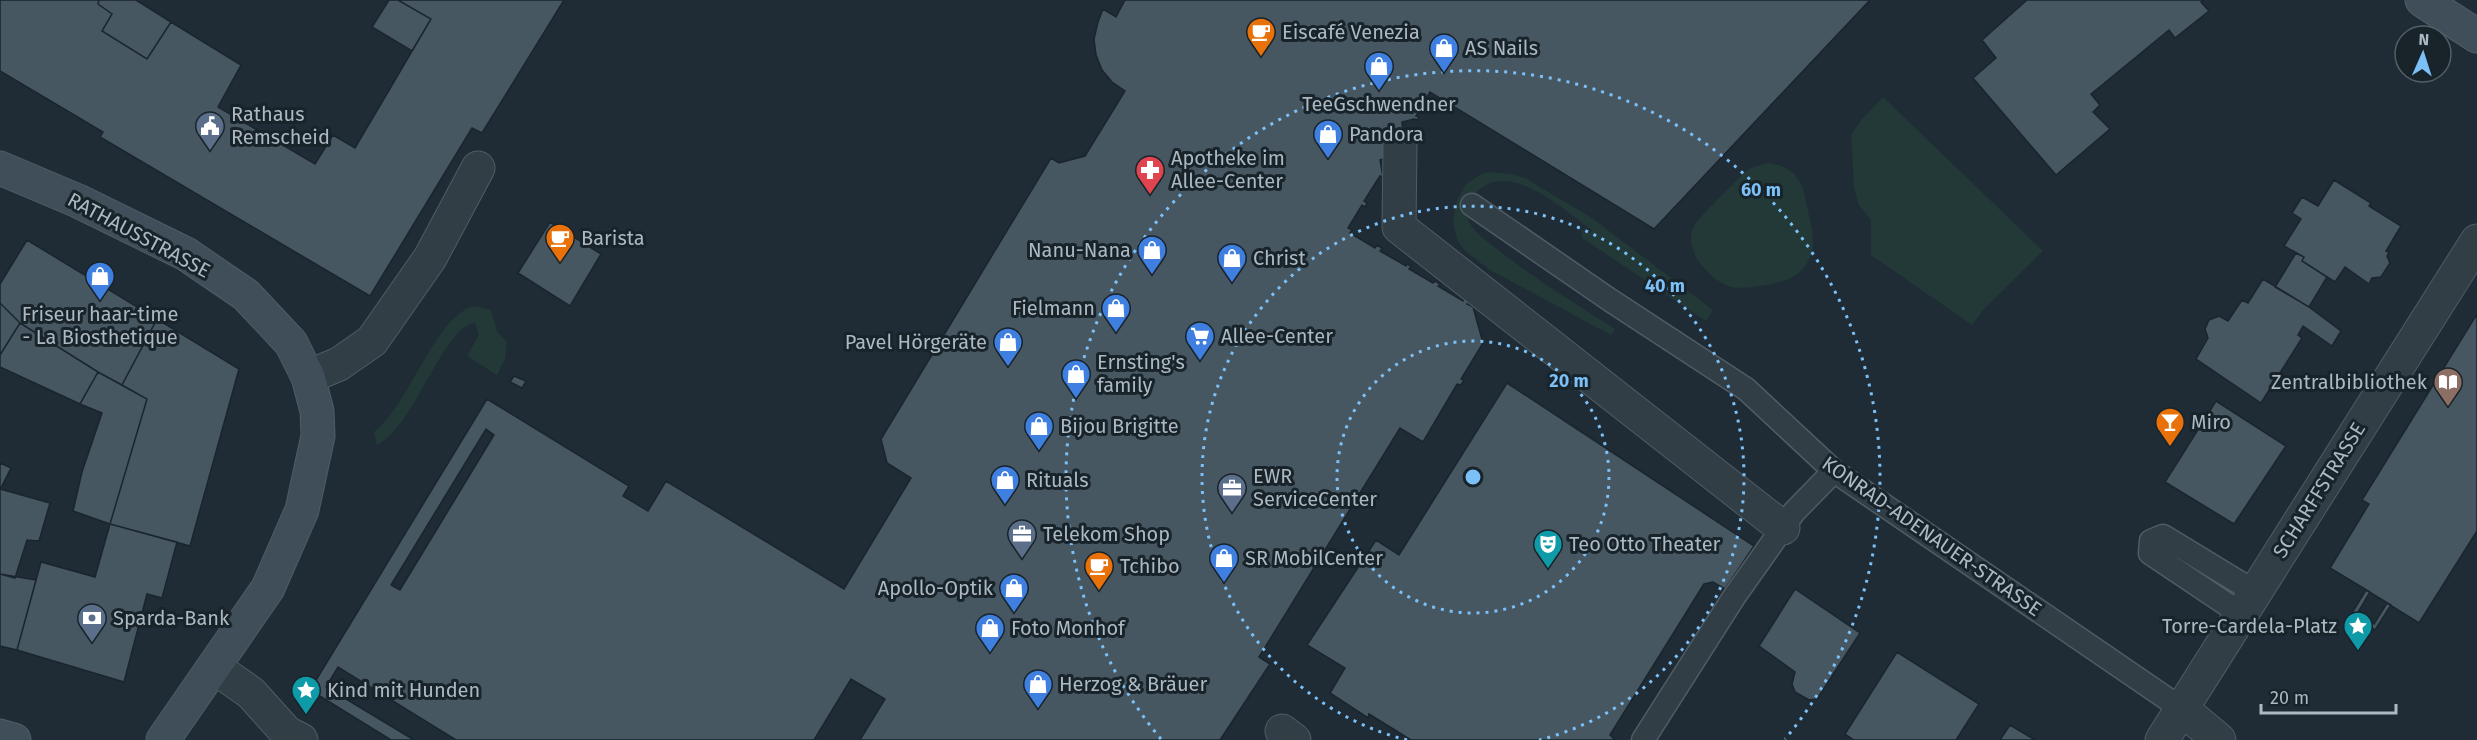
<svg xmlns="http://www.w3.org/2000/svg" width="2477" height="740" viewBox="0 0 2477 740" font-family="'Fira Sans',sans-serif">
	<rect width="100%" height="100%" fill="#1f2c36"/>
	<path fill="#223937" d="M 1883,97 L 2043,251 L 1984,309 L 1972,325 L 1871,255 L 1871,220 L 1859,205 L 1854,188 L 1851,135 L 1861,120 Z
		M 1768,163 C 1792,166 1802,178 1806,201 C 1808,215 1816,237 1812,251 C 1805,278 1784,282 1760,286 C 1751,287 1741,289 1732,287 C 1711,282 1683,251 1693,228 C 1699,216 1735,183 1746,171 L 1754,167 Z
		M 1490,172 L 1512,174 L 1525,178 L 1592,218 L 1713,310 L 1706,321 L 1582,238 L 1581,229 L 1590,233 L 1592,230 C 1562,209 1507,156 1474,195 C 1467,203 1465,216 1471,225 C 1478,236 1491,244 1501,252 C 1537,281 1577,304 1615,329 L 1611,335 L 1490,270 L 1465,251 L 1457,239 L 1453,221 L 1457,200 L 1466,184 L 1481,174 Z
		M 475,306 L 491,310 L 497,332 L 507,342 L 505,359 L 497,375 L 467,356 L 479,335 L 475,323 C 444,325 415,426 377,445 L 374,432 C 409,406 437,312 475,306 Z"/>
	<path fill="#475762" stroke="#1a252d" stroke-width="1.5" fill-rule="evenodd" d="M 0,0 L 99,0 L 98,4 L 112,14 L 102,31 L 147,59 L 171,22 L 241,65 L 218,107 L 315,164 L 333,135 L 355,148 L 431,19 L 398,0 L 564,0 L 482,133 L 472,128 L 370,296 L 100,137 L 103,132 L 0,71 Z
		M 99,0 L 136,0 L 171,22 L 147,59 L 102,31 L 112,14 L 98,4 Z
		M 389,0 L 398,0 L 431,19 L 412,51 L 372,27 Z
		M 1125,0 L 1870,0 L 1654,229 L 1430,92 L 1416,116 L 1419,117 L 1417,120 L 1414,119 L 1402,122 L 1404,139 L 1395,155 L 1380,160 L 1383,177 L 1380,176 L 1364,201 L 1367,203 L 1365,207 L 1362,205 L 1348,228 L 1352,230 L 1350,233 L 1375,248 L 1377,245 L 1382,248 L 1380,251 L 1406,266 L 1407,264 L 1411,266 L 1409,269 L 1433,283 L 1435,281 L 1440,284 L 1438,286 L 1463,301 L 1464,299 L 1469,301 L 1467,304 L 1473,307 L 1483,343 L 1461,379 L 1464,380 L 1461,385 L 1457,384 L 1423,442 L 1400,428 L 1259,657 L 1270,664 L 1220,740 L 860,740 L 885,699 L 851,679 L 814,740 L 456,740 L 338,667 L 326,687 L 414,740 L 391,740 L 310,690 L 487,399 L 629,486 L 623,496 L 648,511 L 666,481 L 844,589 L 911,478 L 887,463 L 881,439 L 1051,158 L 1059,163 L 1085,156 L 1125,91 L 1112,82 L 1102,70 L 1096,55 L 1094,39 L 1098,22 L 1103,9 L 1116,17 ZM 486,429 L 494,435 L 400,590 L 391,585 Z
		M 2027,0 L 2203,0 L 2201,2 L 2209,11 L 2175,38 L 2169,30 L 2091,94 L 2100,105 L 2093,112 L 2110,129 L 2056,175 L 1973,78 L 1996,58 L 1982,40 Z
		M 2334,180 L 2371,203 L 2369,206 L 2401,226 L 2386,251 L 2389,252 L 2387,256 L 2390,263 L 2381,277 L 2372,278 L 2369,284 L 2345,267 L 2335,282 L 2302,261 L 2304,257 L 2284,246 L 2301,219 L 2292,213 L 2302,197 L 2318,206 Z
		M 550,222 L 601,254 L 570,306 L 518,273 Z
		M 27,240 L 157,319 L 122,385 L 98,372 L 20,323 L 0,303 L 0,284 Z
		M 2296,253 L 2304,257 L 2302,261 L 2327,277 L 2309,307 L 2275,287 Z
		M 2263,279 L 2309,307 L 2341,331 L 2332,346 L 2303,326 L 2298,335 L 2302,338 L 2261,403 L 2196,359 L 2208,338 L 2205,329 L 2209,320 L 2219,316 L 2228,321 L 2242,300 L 2248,303 Z
		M 0,303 L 20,323 L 0,355 Z
		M 2477,314 L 2477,531 L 2419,623 L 2387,603 L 2374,624 L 2357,614 L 2370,592 L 2330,568 L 2369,504 L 2362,500 Z
		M 157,319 L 239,369 L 190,546 L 110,524 L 147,399 L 122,385 Z
		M 20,323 L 98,372 L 80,404 L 0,367 L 0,355 Z
		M 98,372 L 147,399 L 110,524 L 73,511 L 82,472 L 102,413 L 80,404 Z
		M 514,376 L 526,381 L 522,388 L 510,382 Z
		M 1507,383 L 1754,546 L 1725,589 L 1713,582 L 1704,584 L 1610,735 L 1615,740 L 1411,740 L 1369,714 L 1368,718 L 1330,693 L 1345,668 L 1307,645 L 1376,540 L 1399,555 Z
		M 2216,401 L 2286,446 L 2234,524 L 2165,482 Z
		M 0,463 L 11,468 L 0,490 Z
		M 0,489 L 50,503 L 39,541 L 27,540 L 15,578 L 0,574 Z
		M 110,524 L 177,542 L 162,598 L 147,594 L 124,682 L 17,650 L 41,562 L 95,577 Z
		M 0,574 L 36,580 L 17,650 L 0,646 Z
		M 1795,589 L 1860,633 L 1817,699 L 1809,700 L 1795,692 L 1792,684 L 1795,672 L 1759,646 Z
		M 2366,590 L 2391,605 L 2375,630 L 2350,616 Z
		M 1897,652 L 1979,704 L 1956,740 L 1854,740 L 1845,734 Z
		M 2010,725 L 2035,740 L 2000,740 Z"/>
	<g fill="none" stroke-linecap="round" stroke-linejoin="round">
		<g stroke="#505c64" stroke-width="25">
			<path id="lane" d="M 1472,205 L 1610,300 L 1746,389 L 1834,471 L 2182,709
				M 2241,614 L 2150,553 L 2151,541 L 2163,536 L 2255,592
				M 1643,740 L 1734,597 L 1794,512 L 1834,471"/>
		</g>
		<g stroke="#505c64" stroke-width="35">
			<path id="street" d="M 1400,146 L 1399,227 L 1783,528
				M 308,377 L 339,364 L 372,341 L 430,258 L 478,168
				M 214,667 L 251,693 L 287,733 L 301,740
				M 2182,709 L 2219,740
				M 1282,731 L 1294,740
				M 2162,740 L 2477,241"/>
		</g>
		<g stroke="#505c64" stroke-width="35">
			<path id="secondary" d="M 2422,0 L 2477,36
				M 0,168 L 78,201 L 186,254 L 246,295 L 291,343 L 308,377 L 317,411 L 318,436 L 302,510 L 268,588 L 163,740
				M 0,736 L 14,740"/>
		</g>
		<use href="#lane" stroke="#323e46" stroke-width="22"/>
		<use href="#street" stroke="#323e46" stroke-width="33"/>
		<use href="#secondary" stroke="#404e59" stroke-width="33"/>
	</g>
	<g fill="none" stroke="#7cc0f8" stroke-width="3" stroke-dasharray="3 6">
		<circle cx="1473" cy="477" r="136"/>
		<path d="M1407 740A271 271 0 1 1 1539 740"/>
		<path d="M1161 739A407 407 0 1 1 1785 739"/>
	</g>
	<defs>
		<g id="cafe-pin" transform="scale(1.5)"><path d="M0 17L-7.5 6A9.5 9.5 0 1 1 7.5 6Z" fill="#e8710a" stroke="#18232a"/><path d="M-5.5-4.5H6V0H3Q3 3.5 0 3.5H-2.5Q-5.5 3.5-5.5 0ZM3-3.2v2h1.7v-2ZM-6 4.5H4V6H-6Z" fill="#fff"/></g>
		<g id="shop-pin" transform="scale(1.5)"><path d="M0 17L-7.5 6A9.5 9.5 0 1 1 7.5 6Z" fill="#3f7fe0" stroke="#18232a"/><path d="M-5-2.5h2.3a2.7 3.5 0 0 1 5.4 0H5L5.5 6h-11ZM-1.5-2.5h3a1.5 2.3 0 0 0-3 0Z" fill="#fff"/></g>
		<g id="civic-pin" transform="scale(1.5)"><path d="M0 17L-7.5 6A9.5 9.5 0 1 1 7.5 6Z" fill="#5c6f8a" stroke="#18232a"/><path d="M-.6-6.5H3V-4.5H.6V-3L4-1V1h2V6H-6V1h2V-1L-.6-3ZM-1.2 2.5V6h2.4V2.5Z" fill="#fff"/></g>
		<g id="pharmacy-pin" transform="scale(1.5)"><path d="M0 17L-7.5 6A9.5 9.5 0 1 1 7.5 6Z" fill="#e0444e" stroke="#18232a"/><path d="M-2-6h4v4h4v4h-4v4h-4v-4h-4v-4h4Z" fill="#fff"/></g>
		<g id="supermarket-pin" transform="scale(1.5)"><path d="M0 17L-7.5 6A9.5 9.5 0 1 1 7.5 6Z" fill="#3f7fe0" stroke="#18232a"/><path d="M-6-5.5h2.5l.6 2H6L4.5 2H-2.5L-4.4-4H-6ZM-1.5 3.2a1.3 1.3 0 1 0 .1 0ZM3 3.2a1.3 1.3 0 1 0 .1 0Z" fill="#fff"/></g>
		<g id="library-pin" transform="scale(1.5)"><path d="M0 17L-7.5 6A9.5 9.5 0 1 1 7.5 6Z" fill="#8d6e63" stroke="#18232a"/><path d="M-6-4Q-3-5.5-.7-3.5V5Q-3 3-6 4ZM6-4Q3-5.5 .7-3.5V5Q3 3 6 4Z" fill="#fff"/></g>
		<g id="bar-pin" transform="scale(1.5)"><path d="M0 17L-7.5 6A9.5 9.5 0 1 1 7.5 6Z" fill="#e8710a" stroke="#18232a"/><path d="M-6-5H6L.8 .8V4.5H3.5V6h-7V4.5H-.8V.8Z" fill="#fff"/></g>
		<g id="office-pin" transform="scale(1.5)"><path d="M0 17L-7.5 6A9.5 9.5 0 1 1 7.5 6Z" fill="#5c6f8a" stroke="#18232a"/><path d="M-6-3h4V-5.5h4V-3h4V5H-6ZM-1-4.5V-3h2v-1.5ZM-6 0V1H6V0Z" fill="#fff"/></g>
		<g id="theatre-pin" transform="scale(1.5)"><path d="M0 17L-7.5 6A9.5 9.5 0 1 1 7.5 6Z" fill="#0f9aa8" stroke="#18232a"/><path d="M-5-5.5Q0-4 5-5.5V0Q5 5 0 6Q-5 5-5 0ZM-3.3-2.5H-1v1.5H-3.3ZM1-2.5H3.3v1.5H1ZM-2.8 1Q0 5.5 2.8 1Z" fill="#fff"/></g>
		<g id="bank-pin" transform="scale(1.5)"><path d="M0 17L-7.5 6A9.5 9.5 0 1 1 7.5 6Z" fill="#5c6f8a" stroke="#18232a"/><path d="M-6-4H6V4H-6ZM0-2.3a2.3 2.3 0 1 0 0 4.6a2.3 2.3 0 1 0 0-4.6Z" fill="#fff"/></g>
		<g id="sight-pin" transform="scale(1.5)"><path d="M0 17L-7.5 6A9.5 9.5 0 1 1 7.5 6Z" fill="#0f9aa8" stroke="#18232a"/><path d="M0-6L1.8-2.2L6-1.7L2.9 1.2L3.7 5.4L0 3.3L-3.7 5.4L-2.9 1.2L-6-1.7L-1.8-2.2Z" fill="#fff"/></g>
	</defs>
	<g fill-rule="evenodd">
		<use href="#cafe-pin" x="1261" y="32"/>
		<use href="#shop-pin" x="1444" y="48"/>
		<use href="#shop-pin" x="1379" y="66"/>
		<use href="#civic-pin" x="210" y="126"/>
		<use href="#shop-pin" x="1328" y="134"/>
		<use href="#pharmacy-pin" x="1150" y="170"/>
		<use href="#cafe-pin" x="560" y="238"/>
		<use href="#shop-pin" x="1152" y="250"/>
		<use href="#shop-pin" x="1232" y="258"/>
		<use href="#shop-pin" x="100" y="276"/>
		<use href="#shop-pin" x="1116" y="308"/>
		<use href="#supermarket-pin" x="1200" y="336"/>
		<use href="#shop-pin" x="1008" y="342"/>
		<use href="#shop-pin" x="1076" y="374"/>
		<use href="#library-pin" x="2448" y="382"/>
		<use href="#bar-pin" x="2170" y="422"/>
		<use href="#shop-pin" x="1039" y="426"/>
		<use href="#shop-pin" x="1005" y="480"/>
		<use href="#office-pin" x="1232" y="488"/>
		<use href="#office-pin" x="1022" y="534"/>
		<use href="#theatre-pin" x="1548" y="544"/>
		<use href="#shop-pin" x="1224" y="558"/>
		<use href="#cafe-pin" x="1099" y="566"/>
		<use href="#shop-pin" x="1014" y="588"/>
		<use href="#bank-pin" x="92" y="618"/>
		<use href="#sight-pin" x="2358" y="626"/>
		<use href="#shop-pin" x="990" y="628"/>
		<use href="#shop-pin" x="1038" y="684"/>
		<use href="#sight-pin" x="306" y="690"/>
	</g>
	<g text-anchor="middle" stroke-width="6" stroke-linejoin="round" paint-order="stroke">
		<g font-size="20" fill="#acb9c3" stroke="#18232a" text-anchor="start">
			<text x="1282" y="39">Eiscafé Venezia</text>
			<text x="1465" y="55">AS Nails</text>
			<text x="1379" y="111" text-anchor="middle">TeeGschwendner</text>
			<text x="231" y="121">Rathaus<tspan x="231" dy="23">Remscheid</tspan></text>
			<text x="1349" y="141">Pandora</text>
			<text x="1171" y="165">Apotheke im<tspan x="1171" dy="23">Allee-Center</tspan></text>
			<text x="581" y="245">Barista</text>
			<text x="1131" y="257" text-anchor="end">Nanu-Nana</text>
			<text x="1253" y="265">Christ</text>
			<text x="1095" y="315" text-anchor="end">Fielmann</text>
			<text x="100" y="321" text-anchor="middle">Friseur haar-time<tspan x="100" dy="23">- La Biosthetique</tspan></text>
			<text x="1221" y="343">Allee-Center</text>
			<text x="987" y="349" text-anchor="end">Pavel Hörgeräte</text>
			<text x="1097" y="369">Ernsting's<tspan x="1097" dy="23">family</tspan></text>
			<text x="2427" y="389" text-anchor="end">Zentralbibliothek</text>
			<text x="2191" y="429">Miro</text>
			<text x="1060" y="433">Bijou Brigitte</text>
			<text x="1253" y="483">EWR<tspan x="1253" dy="23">ServiceCenter</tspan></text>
			<text x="1026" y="487">Rituals</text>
			<text x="1043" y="541">Telekom Shop</text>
			<text x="1569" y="551">Teo Otto Theater</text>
			<text x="1245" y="565">SR MobilCenter</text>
			<text x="1120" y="573">Tchibo</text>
			<text x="993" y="595" text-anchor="end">Apollo-Optik</text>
			<text x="113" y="625">Sparda-Bank</text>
			<text x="2337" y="633" text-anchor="end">Torre-Cardela-Platz</text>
			<text x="1011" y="635">Foto Monhof</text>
			<text x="1059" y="691">Herzog &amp; Bräuer</text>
			<text x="327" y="697">Kind mit Hunden</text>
		</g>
		<g font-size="20" fill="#acb9c3" stroke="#18232a">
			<text transform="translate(139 235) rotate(28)" y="7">RATHAUSSTRASSE</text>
			<text transform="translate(2319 490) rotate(-58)" y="7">SCHARFFSTRASSE</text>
			<text transform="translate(1932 536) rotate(35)" y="7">KONRAD-ADENAUER-STRASSE</text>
		</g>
	</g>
	<circle cx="1473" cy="477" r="9" fill="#7cc0f8" stroke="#18232a" stroke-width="3"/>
	<g font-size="18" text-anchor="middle" font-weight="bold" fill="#7cc0f8" stroke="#18232a" stroke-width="6" stroke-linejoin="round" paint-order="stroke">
		<text x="1761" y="196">60 m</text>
		<text x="1665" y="292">40 m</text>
		<text x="1569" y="387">20 m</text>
	</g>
	<g transform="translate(2423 54) rotate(3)"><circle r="28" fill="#18232a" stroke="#535f67" stroke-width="1.5"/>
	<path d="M0-4.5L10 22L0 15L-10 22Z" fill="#7cc0f8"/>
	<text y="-9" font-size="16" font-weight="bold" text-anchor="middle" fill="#acb9c3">N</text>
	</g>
	<path d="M2261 704v9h135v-9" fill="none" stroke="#acb9c3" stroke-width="3"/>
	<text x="2270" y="704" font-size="18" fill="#acb9c3" stroke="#18232a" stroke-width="4.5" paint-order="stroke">20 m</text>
</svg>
